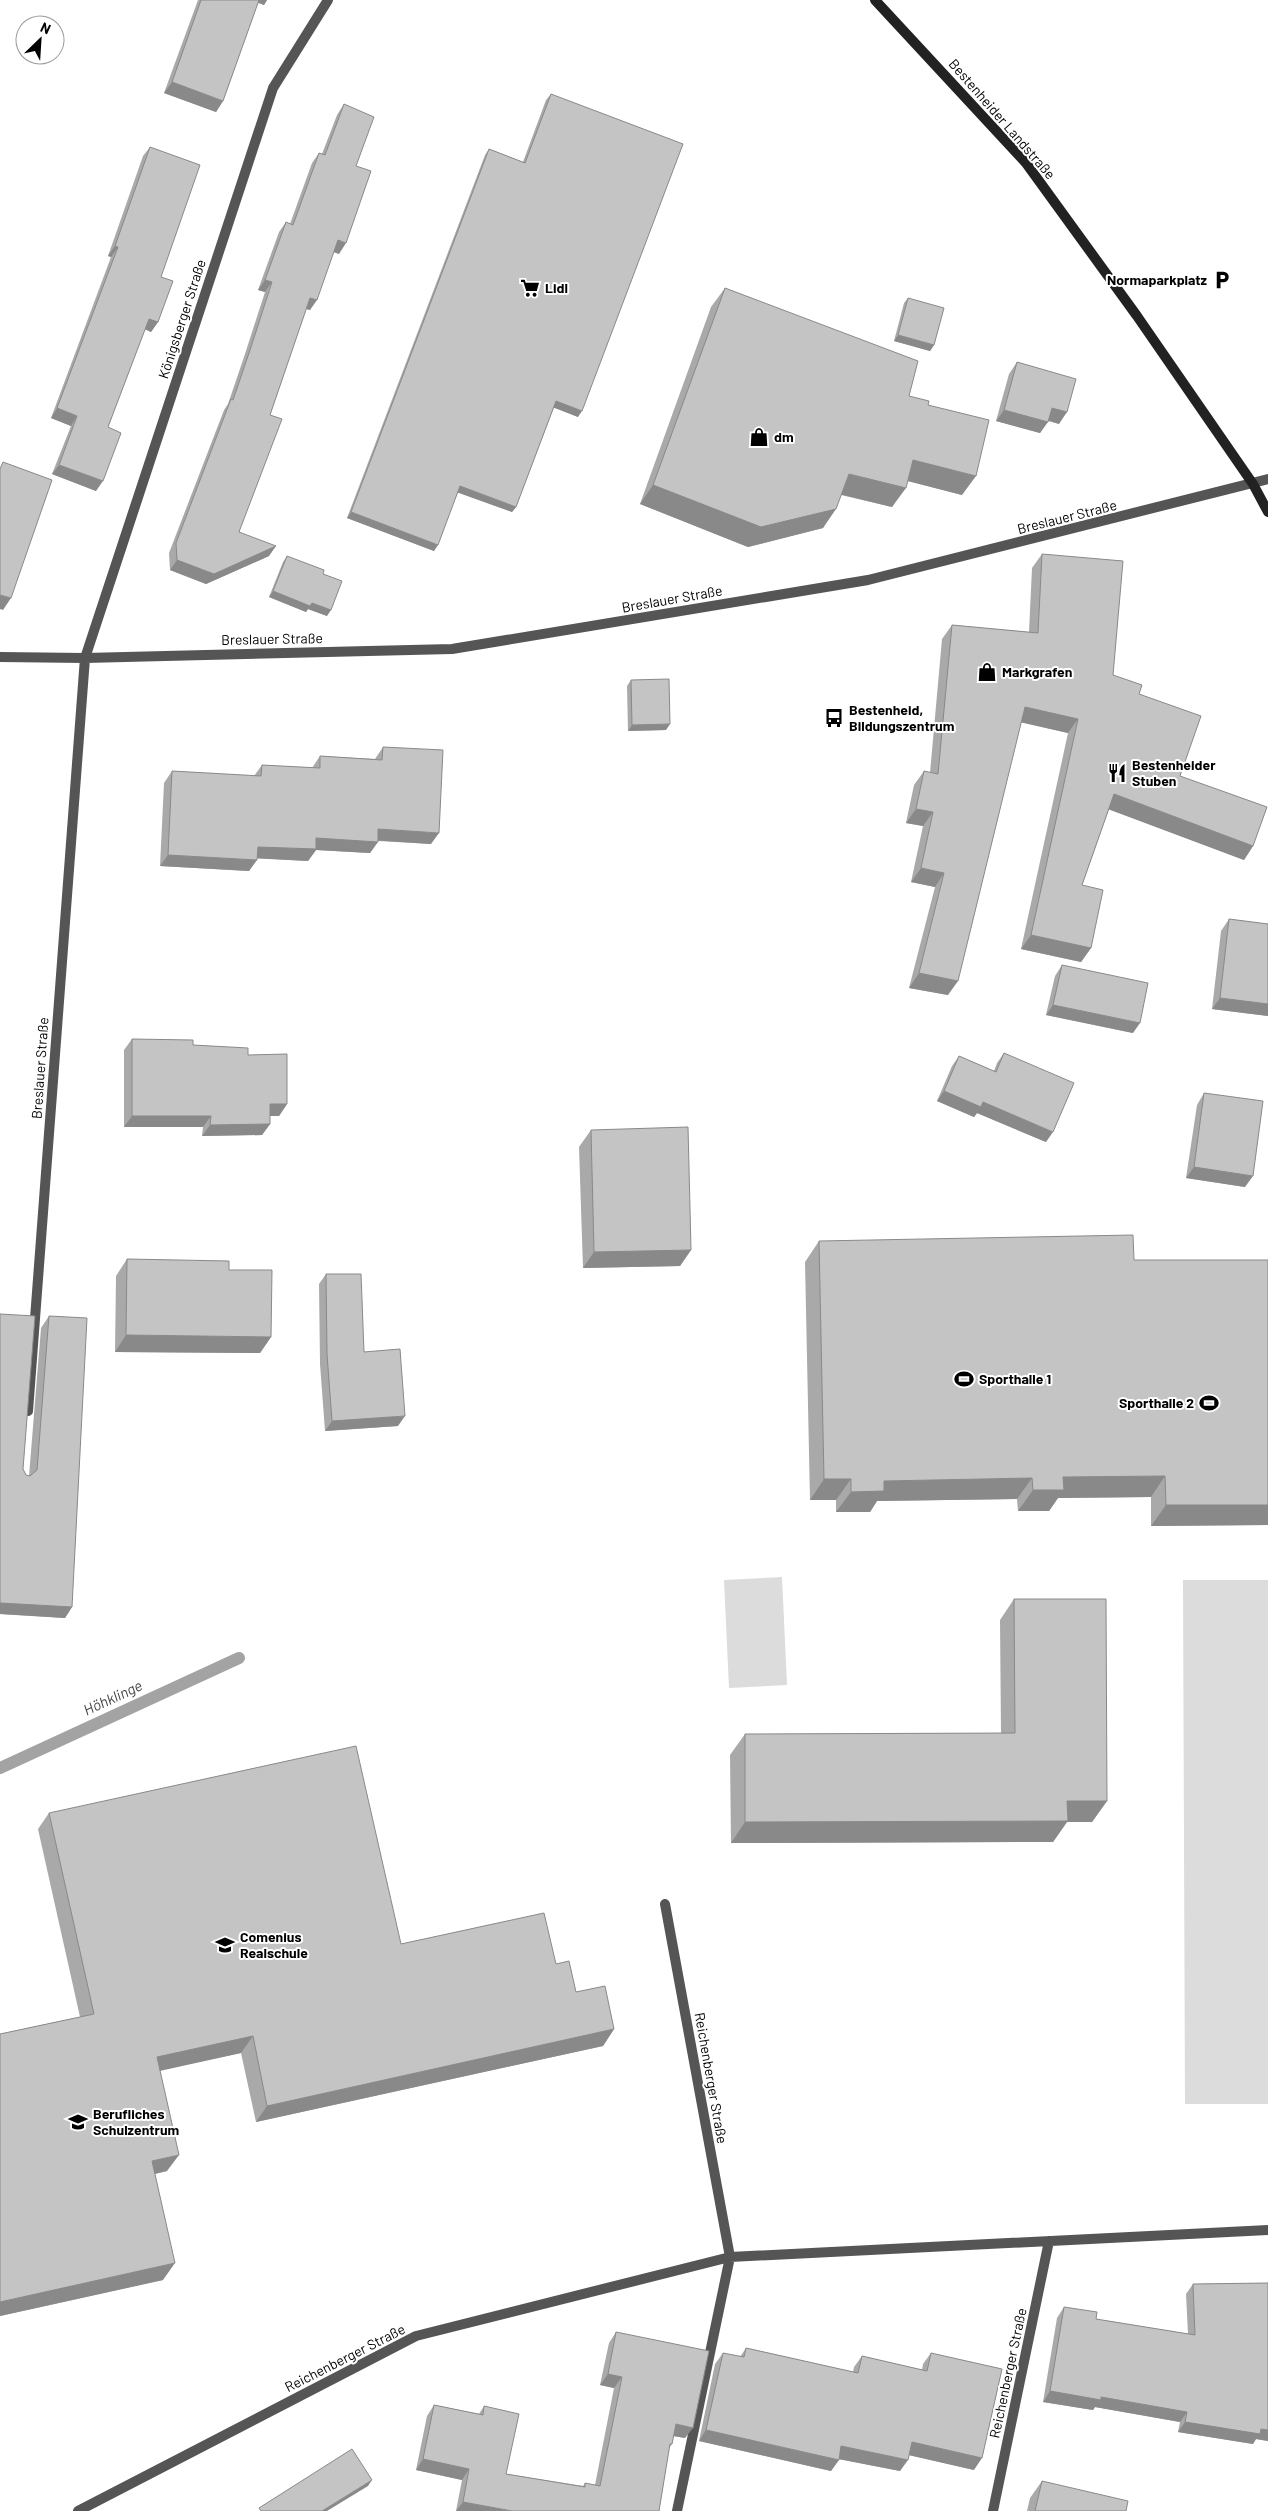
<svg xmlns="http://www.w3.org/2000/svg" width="1268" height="2511" viewBox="0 0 1268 2511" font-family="Barlow,sans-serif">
	<rect width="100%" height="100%" fill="#fff"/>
	<path fill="#dcdcdc" d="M 782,1577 L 787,1685 L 729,1688 L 724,1580 Z
		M 1183,1580 L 1268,1580 L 1268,2104 L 1185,2104 Z"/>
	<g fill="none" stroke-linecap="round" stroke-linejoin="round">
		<path stroke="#a3a3a3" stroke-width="12" d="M 0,1768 L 239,1658"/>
		<path stroke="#555" stroke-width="10" d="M 0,657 L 85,658 L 452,649 L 868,580 L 1268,479
			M 28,1411 L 85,658 L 273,88 L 328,0
			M 665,1904 L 730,2257 L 677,2511
			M 78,2511 L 416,2336 L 730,2257 L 1268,2230
			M 993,2511 L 1049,2241"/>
		<path stroke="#222" stroke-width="10" d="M 875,0 L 1026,163 L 1137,316 L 1253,484 L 1268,512"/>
	</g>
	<path fill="#a9a9a9" d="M 198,0 L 267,0 L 264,5 L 258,3 L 223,101 L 216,112 L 164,93 Z
		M 551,94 L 578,417 L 554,407 L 516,507 L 512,512 L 458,492 L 434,551 L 347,518 L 485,155 L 489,149 L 523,162 L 546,100 Z
		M 344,104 L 356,166 L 339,254 L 334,252 L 310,310 L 306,309 L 270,415 L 239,532 L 269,556 L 206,584 L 170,570 L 169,553 L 224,410 L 228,404 L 244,357 L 265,292 L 258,290 L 279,232 L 286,222 L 290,224 L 312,163 L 319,153 L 322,154 L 337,115 Z
		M 150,147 L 161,277 L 158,322 L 151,332 L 145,329 L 108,427 L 96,491 L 52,474 L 71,426 L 51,418 L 111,257 L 108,256 L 143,156 Z
		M 725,288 L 909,396 L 928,405 L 962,495 L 908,481 L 892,507 L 841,495 L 823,528 L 748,547 L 640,504 L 711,307 Z
		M 908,298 L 934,345 L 930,351 L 894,341 L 904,303 Z
		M 1017,362 L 1059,424 L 1048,421 L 1040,433 L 996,421 L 1009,374 Z
		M 1042,554 L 1113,675 L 1139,694 L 1180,776 L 1253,846 L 1244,860 L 1109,809 L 1082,885 L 1091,948 L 1081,962 L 1021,949 L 1068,733 L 1021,722 L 948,995 L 909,988 L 935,887 L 911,882 L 923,826 L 906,823 L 914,785 L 924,771 L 930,773 L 942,639 L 952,625 L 1029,632 L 1032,568 Z
		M 287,556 L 323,574 L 327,616 L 308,609 L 306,612 L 269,597 L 283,562 Z
		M 631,680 L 666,730 L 628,731 L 627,686 Z
		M 383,747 L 431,844 L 378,841 L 370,853 L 316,850 L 308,861 L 257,858 L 249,871 L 160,866 L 164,783 L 172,771 L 254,776 L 262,765 L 312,768 L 320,756 L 375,759 Z
		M 1229,919 L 1268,924 L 1268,1016 L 1212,1009 L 1221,931 Z
		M 1062,965 L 1133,1033 L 1046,1015 L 1055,976 Z
		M 132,1039 L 193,1045 L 248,1055 L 287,1104 L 279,1116 L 270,1116 L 270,1124 L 262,1135 L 202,1136 L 203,1127 L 124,1127 L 124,1050 Z
		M 1004,1053 L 1046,1142 L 977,1113 L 974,1117 L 937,1101 L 952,1066 L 959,1056 L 994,1071 L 997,1063 Z
		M 1204,1093 L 1245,1187 L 1186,1178 L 1197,1105 Z
		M 591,1130 L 691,1250 L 680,1266 L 583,1268 L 579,1147 Z
		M 819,1241 L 1134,1260 L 1268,1525 L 1151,1526 L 1151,1497 L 1058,1498 L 1049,1511 L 1018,1511 L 1017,1499 L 877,1501 L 870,1512 L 836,1512 L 836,1500 L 810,1500 L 805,1262 Z
		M 127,1259 L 229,1270 L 271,1337 L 260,1353 L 115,1352 L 116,1276 Z
		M 326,1274 L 364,1352 L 398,1426 L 325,1431 L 320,1364 L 319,1284 Z
		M 0,1314 L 23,1469 L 26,1475 L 29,1476 L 41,1328 L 49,1316 L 72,1607 L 65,1618 L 0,1614 Z
		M 1014,1599 L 1107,1801 L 1092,1822 L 1067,1822 L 1053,1842 L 731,1843 L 730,1755 L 745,1734 L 1001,1733 L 1000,1620 Z
		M 49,1813 L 401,1944 L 556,1964 L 576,1992 L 614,2029 L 603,2046 L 256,2122 L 241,2053 L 160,2070 L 167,2171 L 155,2174 L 163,2280 L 0,2316 L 0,2034 L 80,2017 L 38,1829 Z
		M 1268,2283 L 1268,2441 L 1256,2439 L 1253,2444 L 1178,2432 L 1180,2422 L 1095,2407 L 1093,2410 L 1043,2402 L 1057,2318 L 1064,2307 L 1096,2319 L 1188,2334 L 1186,2294 L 1193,2284 Z
		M 616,2332 L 685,2438 L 673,2436 L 672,2444 L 669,2448 L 659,2511 L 456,2511 L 462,2480 L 416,2470 L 427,2416 L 434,2405 L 479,2414 L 484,2406 L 506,2474 L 583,2486 L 585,2483 L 595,2485 L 614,2388 L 600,2385 L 609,2343 Z
		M 746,2348 L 853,2372 L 854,2367 L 862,2356 L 922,2370 L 923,2364 L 931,2353 L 974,2470 L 909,2455 L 900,2471 L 839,2459 L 831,2471 L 699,2441 L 715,2364 L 723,2353 L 740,2357 Z
		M 1042,2481 L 1126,2511 L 1027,2511 L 1030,2498 Z"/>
	<path fill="#898989" d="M 256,0 L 267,0 L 264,5 L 255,1 Z
		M 172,82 L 223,101 L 216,112 L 164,93 Z
		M 338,240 L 346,243 L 339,254 L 331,251 Z
		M 115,246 L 118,247 L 111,257 L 108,256 Z
		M 265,280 L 272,282 L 265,292 L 258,290 Z
		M 310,298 L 317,300 L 310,310 L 303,308 Z
		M 149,319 L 158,322 L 151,332 L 142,328 Z
		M 898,335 L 934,345 L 930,351 L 894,341 Z
		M 556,401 L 582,411 L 578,417 L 552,407 Z
		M 57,408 L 77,416 L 71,426 L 51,418 Z
		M 1052,408 L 1067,412 L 1059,424 L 1044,419 Z
		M 1004,410 L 1048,422 L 1040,433 L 996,421 Z
		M 913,460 L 976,476 L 962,495 L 900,479 Z
		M 59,465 L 103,481 L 96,491 L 52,474 Z
		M 849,474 L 906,488 L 892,507 L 835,493 Z
		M 653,485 L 836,509 L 823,528 L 748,547 L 640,504 Z
		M 460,486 L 516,507 L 512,512 L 456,492 Z
		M 351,512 L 438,545 L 434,551 L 347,518 Z
		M 276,546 L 269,556 L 206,584 L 170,570 L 177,560 Z
		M 273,591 L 312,603 L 331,610 L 327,616 L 308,609 L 306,612 L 269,597 Z
		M 0,595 L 11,598 L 3,610 L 0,609 Z
		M 1025,707 L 1078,719 L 1068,733 L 1015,721 Z
		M 670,724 L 666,730 L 628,731 L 632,725 Z
		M 1114,794 L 1253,846 L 1244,860 L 1105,808 Z
		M 916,809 L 933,812 L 923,826 L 906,823 Z
		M 378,829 L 439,833 L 431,844 L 371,840 Z
		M 316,838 L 378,842 L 370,853 L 316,850 L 308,861 L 250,858 L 258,847 Z
		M 168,855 L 257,860 L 249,871 L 160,866 Z
		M 921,868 L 944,873 L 935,887 L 911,882 Z
		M 1031,935 L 1091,948 L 1081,962 L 1021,949 Z
		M 919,973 L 958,981 L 948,995 L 909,988 Z
		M 1220,998 L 1268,1004 L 1268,1016 L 1212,1009 Z
		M 1053,1005 L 1140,1023 L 1133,1033 L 1046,1015 Z
		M 944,1091 L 983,1102 L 1053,1132 L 1046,1142 L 977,1113 L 974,1117 L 937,1101 Z
		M 270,1104 L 287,1104 L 279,1116 L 262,1116 Z
		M 132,1116 L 211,1116 L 203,1127 L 124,1127 Z
		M 270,1124 L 262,1135 L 202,1136 L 210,1125 Z
		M 1194,1167 L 1253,1176 L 1245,1187 L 1186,1178 Z
		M 691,1250 L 680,1266 L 583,1268 L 594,1252 Z
		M 126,1335 L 271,1337 L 260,1353 L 115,1352 Z
		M 405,1416 L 398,1426 L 325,1431 L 332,1421 Z
		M 1165,1476 L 1151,1497 L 1058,1498 L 1049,1511 L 1018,1511 L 1033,1490 L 1063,1477 Z
		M 1032,1478 L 1017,1499 L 877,1501 L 870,1512 L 836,1512 L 851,1492 L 884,1481 Z
		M 824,1479 L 851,1479 L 836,1500 L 810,1500 Z
		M 1166,1505 L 1268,1505 L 1268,1525 L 1151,1526 Z
		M 0,1603 L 72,1607 L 65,1618 L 0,1614 Z
		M 1067,1801 L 1107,1801 L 1092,1822 L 1067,1822 L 1053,1842 L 731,1843 L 745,1822 Z
		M 614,2029 L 603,2046 L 256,2122 L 267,2106 Z
		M 253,2036 L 241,2053 L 146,2074 L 157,2057 Z
		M 179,2155 L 167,2171 L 141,2177 L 152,2161 Z
		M 175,2263 L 163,2280 L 0,2316 L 0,2302 Z
		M 608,2374 L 622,2377 L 614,2388 L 600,2385 Z
		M 1050,2391 L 1101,2397 L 1187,2412 L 1180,2422 L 1095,2407 L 1093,2410 L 1043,2402 Z
		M 1185,2422 L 1268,2430 L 1268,2441 L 1256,2439 L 1253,2444 L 1178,2432 Z
		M 676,2424 L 693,2428 L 685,2438 L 668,2435 Z
		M 706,2430 L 839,2460 L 831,2471 L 699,2441 Z
		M 912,2442 L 982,2458 L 974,2470 L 904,2454 Z
		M 841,2446 L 908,2460 L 900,2471 L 833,2458 Z
		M 423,2459 L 469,2469 L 462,2480 L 416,2470 Z
		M 372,2480 L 368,2486 L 327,2511 L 322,2511 Z
		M 463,2502 L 512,2511 L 456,2511 Z"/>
	<path fill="#c4c4c4" stroke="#898989" d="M 201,0 L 259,0 L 223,101 L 172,82 Z
		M 551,94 L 683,144 L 582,411 L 556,401 L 516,507 L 460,486 L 438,545 L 351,512 L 489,149 L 525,163 Z
		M 344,104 L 374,117 L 356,166 L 371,171 L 346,243 L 338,240 L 317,300 L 310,298 L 270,415 L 282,419 L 239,532 L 276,546 L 214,574 L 177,560 L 176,543 L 231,399 L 233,400 L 251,347 L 272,282 L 265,280 L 286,222 L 293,225 L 319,153 L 325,155 Z
		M 150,147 L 200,165 L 161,277 L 173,281 L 158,322 L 149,319 L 108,427 L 121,433 L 103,481 L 59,465 L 77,416 L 57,408 L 118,247 L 115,246 Z
		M 725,288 L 918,361 L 909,396 L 929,401 L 928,405 L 989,420 L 976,476 L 913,460 L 906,488 L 849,474 L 836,509 L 761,527 L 653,485 Z
		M 908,298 L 944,308 L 934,345 L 898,335 Z
		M 1017,362 L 1076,379 L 1067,412 L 1052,408 L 1048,422 L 1004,410 Z
		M 3,462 L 52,480 L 11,598 L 0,595 L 0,469 Z
		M 1042,554 L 1123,561 L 1113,675 L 1142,685 L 1139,694 L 1201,716 L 1180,776 L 1267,807 L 1253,846 L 1114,794 L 1082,885 L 1103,890 L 1091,948 L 1031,935 L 1078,719 L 1025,707 L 958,981 L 919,973 L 944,873 L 921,868 L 933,812 L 916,809 L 924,771 L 938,774 L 952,625 L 1038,633 Z
		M 287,556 L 324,570 L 323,574 L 342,581 L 331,610 L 312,603 L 310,606 L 273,591 Z
		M 669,679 L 670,724 L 632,725 L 631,680 Z
		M 383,747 L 443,750 L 439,833 L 378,829 L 378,842 L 316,838 L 316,849 L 258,847 L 257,860 L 168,855 L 172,771 L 261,776 L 262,765 L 320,768 L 320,756 L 382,760 Z
		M 1229,919 L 1268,924 L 1268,1004 L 1220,998 Z
		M 1062,965 L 1148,983 L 1140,1023 L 1053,1005 Z
		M 132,1039 L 193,1040 L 193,1045 L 248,1048 L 248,1055 L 287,1054 L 287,1104 L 270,1104 L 270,1124 L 210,1125 L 211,1116 L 132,1116 Z
		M 1004,1053 L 1074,1083 L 1053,1132 L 983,1102 L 981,1107 L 944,1091 L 959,1056 L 996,1072 Z
		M 1204,1093 L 1263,1101 L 1253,1176 L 1194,1167 Z
		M 688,1127 L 691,1250 L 594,1252 L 591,1130 Z
		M 1133,1235 L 1134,1260 L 1268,1260 L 1268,1505 L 1166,1505 L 1165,1476 L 1063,1477 L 1064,1490 L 1033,1490 L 1032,1478 L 884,1481 L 884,1491 L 851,1492 L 851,1479 L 824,1479 L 819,1241 Z
		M 127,1259 L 229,1261 L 229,1270 L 272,1270 L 271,1337 L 126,1335 Z
		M 326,1274 L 361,1274 L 364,1352 L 400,1349 L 405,1416 L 332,1421 L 327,1354 Z
		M 0,1314 L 35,1316 L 23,1469 L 26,1475 L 30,1476 L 37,1470 L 49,1316 L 87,1318 L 72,1607 L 0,1603 Z
		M 1014,1599 L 1106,1599 L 1107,1801 L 1067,1801 L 1068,1821 L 745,1822 L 745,1734 L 1015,1733 Z
		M 356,1746 L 401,1944 L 544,1913 L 556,1964 L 569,1961 L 576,1992 L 605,1986 L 614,2029 L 267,2106 L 253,2036 L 157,2057 L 179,2155 L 152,2161 L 175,2263 L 0,2302 L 0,2034 L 94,2014 L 49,1813 Z
		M 1268,2283 L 1268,2430 L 1261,2429 L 1260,2434 L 1185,2422 L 1187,2412 L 1101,2397 L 1101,2400 L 1050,2391 L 1064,2307 L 1097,2312 L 1096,2319 L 1195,2335 L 1193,2284 Z
		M 616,2332 L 709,2351 L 693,2428 L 676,2424 L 672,2444 L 670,2444 L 659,2511 L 512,2511 L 463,2502 L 469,2469 L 423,2459 L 434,2405 L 483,2415 L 484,2406 L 519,2414 L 506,2474 L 585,2487 L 585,2483 L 600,2486 L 622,2377 L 608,2374 Z
		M 746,2348 L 858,2373 L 862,2356 L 927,2371 L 931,2353 L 1002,2369 L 982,2458 L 912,2442 L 908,2460 L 841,2446 L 839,2460 L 706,2430 L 723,2353 L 744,2357 Z
		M 352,2449 L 372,2480 L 322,2511 L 261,2511 L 259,2508 Z
		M 1042,2481 L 1128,2501 L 1126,2511 L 1035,2511 Z"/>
	<defs>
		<g id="parking-bare" transform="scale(1.5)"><path d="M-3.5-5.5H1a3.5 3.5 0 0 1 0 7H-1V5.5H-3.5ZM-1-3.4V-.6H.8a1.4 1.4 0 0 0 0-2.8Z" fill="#000" stroke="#fff" stroke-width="2.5" paint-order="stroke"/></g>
		<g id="supermarket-bare" transform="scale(1.5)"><path d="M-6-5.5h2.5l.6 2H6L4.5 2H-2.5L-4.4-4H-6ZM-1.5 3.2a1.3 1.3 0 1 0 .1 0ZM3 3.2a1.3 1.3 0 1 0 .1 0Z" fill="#000" stroke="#fff" stroke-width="2.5" paint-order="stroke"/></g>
		<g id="shop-bare" transform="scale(1.5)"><path d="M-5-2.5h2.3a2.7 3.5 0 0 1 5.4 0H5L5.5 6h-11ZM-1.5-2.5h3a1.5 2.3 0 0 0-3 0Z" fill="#000" stroke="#fff" stroke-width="2.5" paint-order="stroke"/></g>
		<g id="bus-bare" transform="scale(1.5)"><path d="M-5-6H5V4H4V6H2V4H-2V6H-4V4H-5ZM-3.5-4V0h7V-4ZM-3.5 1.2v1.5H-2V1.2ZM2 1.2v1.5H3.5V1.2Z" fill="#000" stroke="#fff" stroke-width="2.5" paint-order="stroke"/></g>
		<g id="restaurant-bare" transform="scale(1.5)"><path d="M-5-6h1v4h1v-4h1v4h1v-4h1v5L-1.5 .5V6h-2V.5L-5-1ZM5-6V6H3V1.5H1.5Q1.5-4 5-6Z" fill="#000" stroke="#fff" stroke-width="2.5" paint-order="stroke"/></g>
		<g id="stadium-bare" transform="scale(1.5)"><path d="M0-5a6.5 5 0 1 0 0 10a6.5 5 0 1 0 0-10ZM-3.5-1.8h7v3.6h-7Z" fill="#000" stroke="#fff" stroke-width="2.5" paint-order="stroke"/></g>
		<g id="school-bare" transform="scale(1.5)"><path d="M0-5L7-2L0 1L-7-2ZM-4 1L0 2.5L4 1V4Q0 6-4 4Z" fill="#000" stroke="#fff" stroke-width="2.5" paint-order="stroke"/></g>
	</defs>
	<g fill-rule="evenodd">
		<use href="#parking-bare" x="1222" y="280"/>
		<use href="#supermarket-bare" x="530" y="288"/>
		<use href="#shop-bare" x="759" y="437"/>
		<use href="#shop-bare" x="987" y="672"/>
		<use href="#bus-bare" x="834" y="718"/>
		<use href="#restaurant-bare" x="1117" y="773"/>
		<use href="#stadium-bare" x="964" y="1379"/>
		<use href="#stadium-bare" x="1209" y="1403"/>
		<use href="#school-bare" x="225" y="1945"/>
		<use href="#school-bare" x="78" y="2122"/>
	</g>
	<g text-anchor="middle" stroke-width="4" stroke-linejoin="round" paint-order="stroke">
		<g font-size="14" fill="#000" stroke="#fff">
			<text transform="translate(1002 119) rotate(49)" y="5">Bestenheider Landstraße</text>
			<text transform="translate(182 319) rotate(-72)" y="5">Königsberger Straße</text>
			<text transform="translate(1067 517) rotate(-14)" y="5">Breslauer Straße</text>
			<text transform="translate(672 599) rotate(-10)" y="5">Breslauer Straße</text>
			<text transform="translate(272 639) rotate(-1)" y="5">Breslauer Straße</text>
			<text transform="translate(40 1068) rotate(-86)" y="5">Breslauer Straße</text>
			<text transform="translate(711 2078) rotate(80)" y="5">Reichenberger Straße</text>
			<text transform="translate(345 2358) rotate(-27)" y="5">Reichenberger Straße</text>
			<text transform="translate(1008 2373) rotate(-78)" y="5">Reichenberger Straße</text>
		</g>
		<g font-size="14" font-weight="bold" fill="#000" stroke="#fff" text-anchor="start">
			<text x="1207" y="285" text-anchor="end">Normaparkplatz</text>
			<text x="545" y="293">Lidl</text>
			<text x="774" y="442">dm</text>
			<text x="1002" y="677">Markgrafen</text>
			<text x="849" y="715">Bestenheid,<tspan x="849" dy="16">Bildungszentrum</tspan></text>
			<text x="1132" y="770">Bestenheider<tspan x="1132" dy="16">Stuben</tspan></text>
			<text x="979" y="1384">Sporthalle 1</text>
			<text x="1194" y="1408" text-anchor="end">Sporthalle 2</text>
			<text x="240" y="1942">Comenius<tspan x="240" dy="16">Realschule</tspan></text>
			<text x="93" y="2119">Berufliches<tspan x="93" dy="16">Schulzentrum</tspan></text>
		</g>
		<g font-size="15" font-style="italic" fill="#444" stroke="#fff">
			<text transform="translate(113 1698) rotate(-25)" y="5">Höhklinge</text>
		</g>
	</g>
	<g transform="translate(40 40) rotate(25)"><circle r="24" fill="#ffffff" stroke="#999999"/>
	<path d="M0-4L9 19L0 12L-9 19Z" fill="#000000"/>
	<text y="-8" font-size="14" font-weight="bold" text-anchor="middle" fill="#000000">N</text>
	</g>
</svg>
